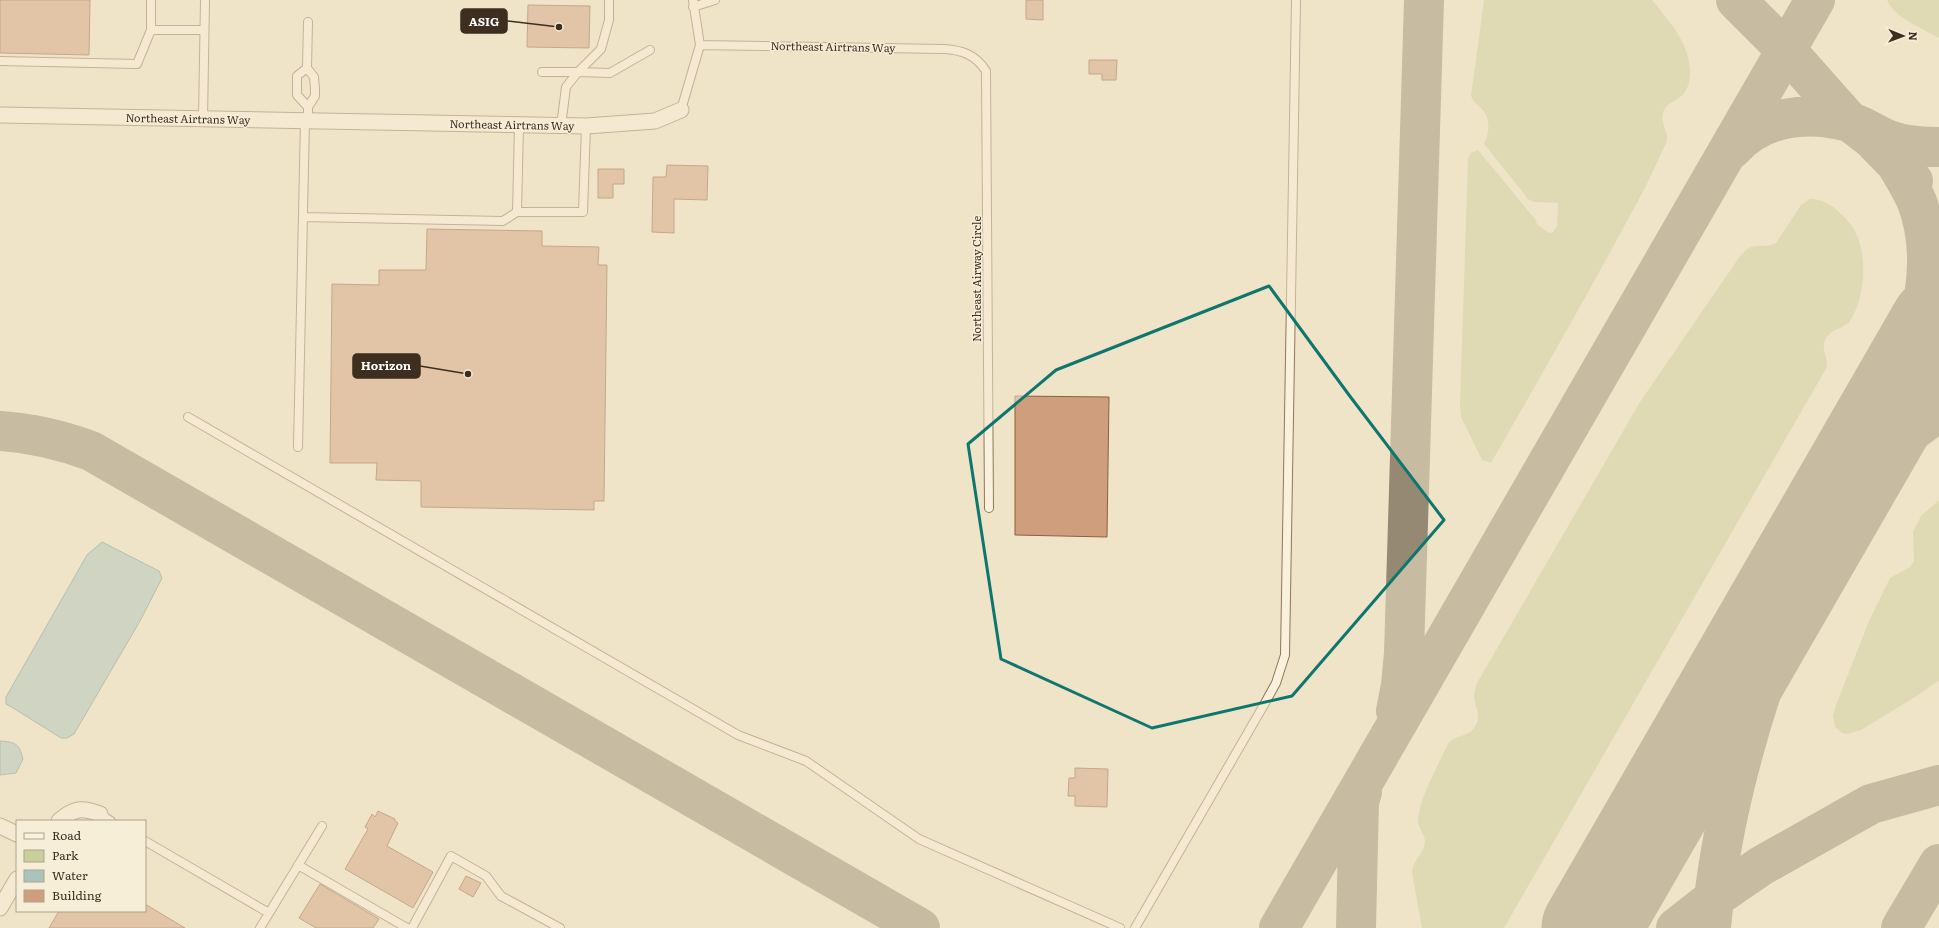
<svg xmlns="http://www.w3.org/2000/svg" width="1939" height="928" viewBox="0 0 1939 928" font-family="Literata,serif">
	<rect width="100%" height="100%" fill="#f0e4c8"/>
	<path fill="#c9cf9b" d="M 1484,0 L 1652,0 C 1670,22 1690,43 1690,73 C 1689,105 1668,96 1663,113 C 1660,123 1668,130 1667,140 C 1666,145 1662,151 1660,156 C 1650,178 1639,200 1627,221 C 1583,303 1537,383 1491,463 L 1482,460 L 1461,417 L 1460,404 L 1468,159 L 1471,153 L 1478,150 L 1535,219 L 1537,224 L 1549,233 L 1553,232 L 1557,226 L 1558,203 L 1534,202 L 1529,200 L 1484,144 C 1489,134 1491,120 1483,110 C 1478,105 1474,103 1471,96 Z
		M 1887,0 L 1939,0 L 1939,38 C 1922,28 1896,19 1887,0 Z
		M 1810,199 C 1823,199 1832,205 1841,214 C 1845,218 1849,222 1852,226 C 1867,249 1866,287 1855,312 C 1853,315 1851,320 1849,322 C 1841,330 1830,329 1825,340 C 1821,349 1828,358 1827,367 L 1504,928 L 1422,928 L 1412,873 C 1412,861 1424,854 1425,842 C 1425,833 1417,828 1418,819 C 1420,797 1438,765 1448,744 C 1454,735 1468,737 1474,728 C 1483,717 1474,707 1474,695 C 1474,691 1476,687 1477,683 L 1640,402 L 1738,259 C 1754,238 1758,251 1776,243 L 1801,205 Z
		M 1939,500 L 1939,680 L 1920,694 L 1861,730 L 1847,734 L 1842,733 L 1835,727 L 1833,716 L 1836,705 L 1869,621 L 1890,578 L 1910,567 L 1914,561 L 1913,532 L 1921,516 Z"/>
	<path fill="#a9c4bc" stroke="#6f938a" d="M 102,542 L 159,571 L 162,578 L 140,621 L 74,734 L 67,738 L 61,738 L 10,706 L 6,704 L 6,697 L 87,555 Z
		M 0,741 C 15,742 19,743 23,759 L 16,773 L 0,775 Z"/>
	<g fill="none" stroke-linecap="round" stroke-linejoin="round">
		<path stroke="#968974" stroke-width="40" d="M 1736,0 L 1787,51 L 1850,122 L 1872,139 L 1913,181
			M 1732,149 C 1762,115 1808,111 1849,122 C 1860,124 1871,132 1882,137 C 1899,146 1920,147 1939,147
			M 0,431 C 32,433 61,440 91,451 L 920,928
			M 1866,477 C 1887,451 1910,430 1939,413
			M 1396,711 L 1401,685 L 1404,653 L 1424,0
			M 1279,928 L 1815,0
			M 1356,928 L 1359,802 L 1362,792
			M 1676,928 L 1713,899 L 1761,866 L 1871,804 L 1939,785
			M 1711,928 C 1719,829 1746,731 1780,638 C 1796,595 1817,555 1836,514 C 1857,469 1878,424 1901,381 C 1921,324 1939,261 1917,202 C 1911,188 1903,175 1895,162
			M 1901,928 L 1939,864"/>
		<path stroke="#968974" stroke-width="99" d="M 1591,928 L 1939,325"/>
	</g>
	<path fill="#cf9f7d" stroke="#8d5f41" d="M 0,0 L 90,0 L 89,55 L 0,53 Z
		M 1026,0 L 1043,0 L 1043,20 L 1026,19 Z
		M 528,5 L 590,6 L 589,48 L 527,47 Z
		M 1089,60 L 1117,60 L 1116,80 L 1102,80 L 1102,74 L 1089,74 Z
		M 667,165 L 708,166 L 707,200 L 674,199 L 674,233 L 652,232 L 653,177 L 666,177 Z
		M 598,169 L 624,169 L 624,184 L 613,184 L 613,198 L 598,198 Z
		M 427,229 L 542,231 L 542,246 L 599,247 L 598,265 L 607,265 L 604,501 L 594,501 L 594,510 L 421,507 L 421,481 L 376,480 L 377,463 L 330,463 L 332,284 L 379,285 L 379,270 L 426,270 Z
		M 1015,396 L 1109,397 L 1107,537 L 1015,535 Z
		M 1075,768 L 1108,769 L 1107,807 L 1075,806 L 1075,796 L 1068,796 L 1069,778 L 1075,778 Z
		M 378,811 L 395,819 L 395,821 L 398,823 L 387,846 L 433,872 L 413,908 L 345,869 L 368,829 L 365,827 L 372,814 L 375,817 Z
		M 466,876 L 481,883 L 473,897 L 459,889 Z
		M 320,884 L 379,919 L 373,928 L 316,928 L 299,918 Z
		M 145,904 L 185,928 L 49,928 L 59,911 L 145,911 Z"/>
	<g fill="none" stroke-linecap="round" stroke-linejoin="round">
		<g stroke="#8d765c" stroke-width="10">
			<path id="lane" d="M 151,0 L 151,30 L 204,30
				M 609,0 L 609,20 L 601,49 L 578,72 L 610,73 L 650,50
				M 693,0 L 700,45
				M 693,7 L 715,0
				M 0,61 L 137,64 L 151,30
				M 307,68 L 308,22
				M 542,72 L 578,72
				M 681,110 L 700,45 L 944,49 C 962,50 976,55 986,71 L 989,508
				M 203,119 L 205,0
				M 308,121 L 308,107 L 315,96 L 315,89 L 314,77 L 307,68 L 297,76 L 297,95 L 308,107
				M 561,126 L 566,87 L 578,72
				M 517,212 L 519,126
				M 303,217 L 503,221 L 517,212 L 583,212 L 586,126
				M 188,417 L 738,735 L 806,761 L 919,839 L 1120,928
				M 298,447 L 305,121
				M 100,814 L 111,821
				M 145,841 L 269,913
				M 298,865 L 407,928
				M 260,928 L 322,826
				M 412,928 L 451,856 L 486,876 L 501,896 L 560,928
				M 1135,928 L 1265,703 L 1276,683 L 1285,655 L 1296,0"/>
		</g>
		<g stroke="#8d765c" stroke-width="17">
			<path id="street" d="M 0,115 L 586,126 L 655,121 L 681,110
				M 59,821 C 74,808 82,807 100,814
				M 0,826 L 17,834
				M 0,908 L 17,879"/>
		</g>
		<use href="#lane" stroke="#faf1dc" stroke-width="8"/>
		<use href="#street" stroke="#faf1dc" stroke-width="15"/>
	</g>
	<path d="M0 0H1939V928H0ZM 1269,286 L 1349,395 L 1444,520 L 1292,696 L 1152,728 L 1001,659 L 968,444 L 1056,370 Z" fill="#f0e4c8" fill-opacity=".55" fill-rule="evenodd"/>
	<path fill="none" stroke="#0f766e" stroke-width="3" stroke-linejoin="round" d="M 1269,286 L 1349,395 L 1444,520 L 1292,696 L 1152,728 L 1001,659 L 968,444 L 1056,370 Z"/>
	<g text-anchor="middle" stroke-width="3" stroke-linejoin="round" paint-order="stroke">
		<g font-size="11" fill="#3d2e20" stroke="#f7eed8">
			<text transform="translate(833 47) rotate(1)" y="4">Northeast Airtrans Way</text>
			<text transform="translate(188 119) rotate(1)" y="4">Northeast Airtrans Way</text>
			<text transform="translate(512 125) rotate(1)" y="4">Northeast Airtrans Way</text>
			<text transform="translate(977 279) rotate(-90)" y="4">Northeast Airway Circle</text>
		</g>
	</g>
	<path fill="none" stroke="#3d2e20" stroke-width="1.5" d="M559 27L507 21M468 374L420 366"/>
	<g fill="#3d2e20" stroke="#f7eed8" stroke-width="1.5">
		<circle cx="559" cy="27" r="4"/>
		<circle cx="468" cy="374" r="4"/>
	</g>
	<g fill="#3d2e20" stroke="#3d2e20" stroke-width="1.5">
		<rect x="461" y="9" width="46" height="24" rx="4"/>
		<rect x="353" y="354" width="67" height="24" rx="4"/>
	</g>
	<g font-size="12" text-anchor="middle" font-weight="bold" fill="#fff">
		<text x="484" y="26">ASIG</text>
		<text x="386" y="370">Horizon</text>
	</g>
	<rect x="16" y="820" width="130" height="92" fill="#f7eed8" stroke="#ada18e"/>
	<rect x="24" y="833" width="20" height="6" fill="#faf1dc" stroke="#ada18e"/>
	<text x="52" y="840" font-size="12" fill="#3d2e20">Road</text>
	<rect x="24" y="850" width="20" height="12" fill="#c9cf9b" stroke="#ada18e"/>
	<text x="52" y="860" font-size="12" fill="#3d2e20">Park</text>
	<rect x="24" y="870" width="20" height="12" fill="#a9c4bc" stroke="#ada18e"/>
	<text x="52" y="880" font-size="12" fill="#3d2e20">Water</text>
	<rect x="24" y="890" width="20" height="12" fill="#cf9f7d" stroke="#ada18e"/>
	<text x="52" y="900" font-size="12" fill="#3d2e20">Building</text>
	<g transform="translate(1903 36) rotate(91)" stroke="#f7eed8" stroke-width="3" paint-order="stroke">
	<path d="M0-3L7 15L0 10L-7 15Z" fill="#3d2e20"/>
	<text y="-6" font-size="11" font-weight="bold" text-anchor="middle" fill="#3d2e20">N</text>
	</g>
</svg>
